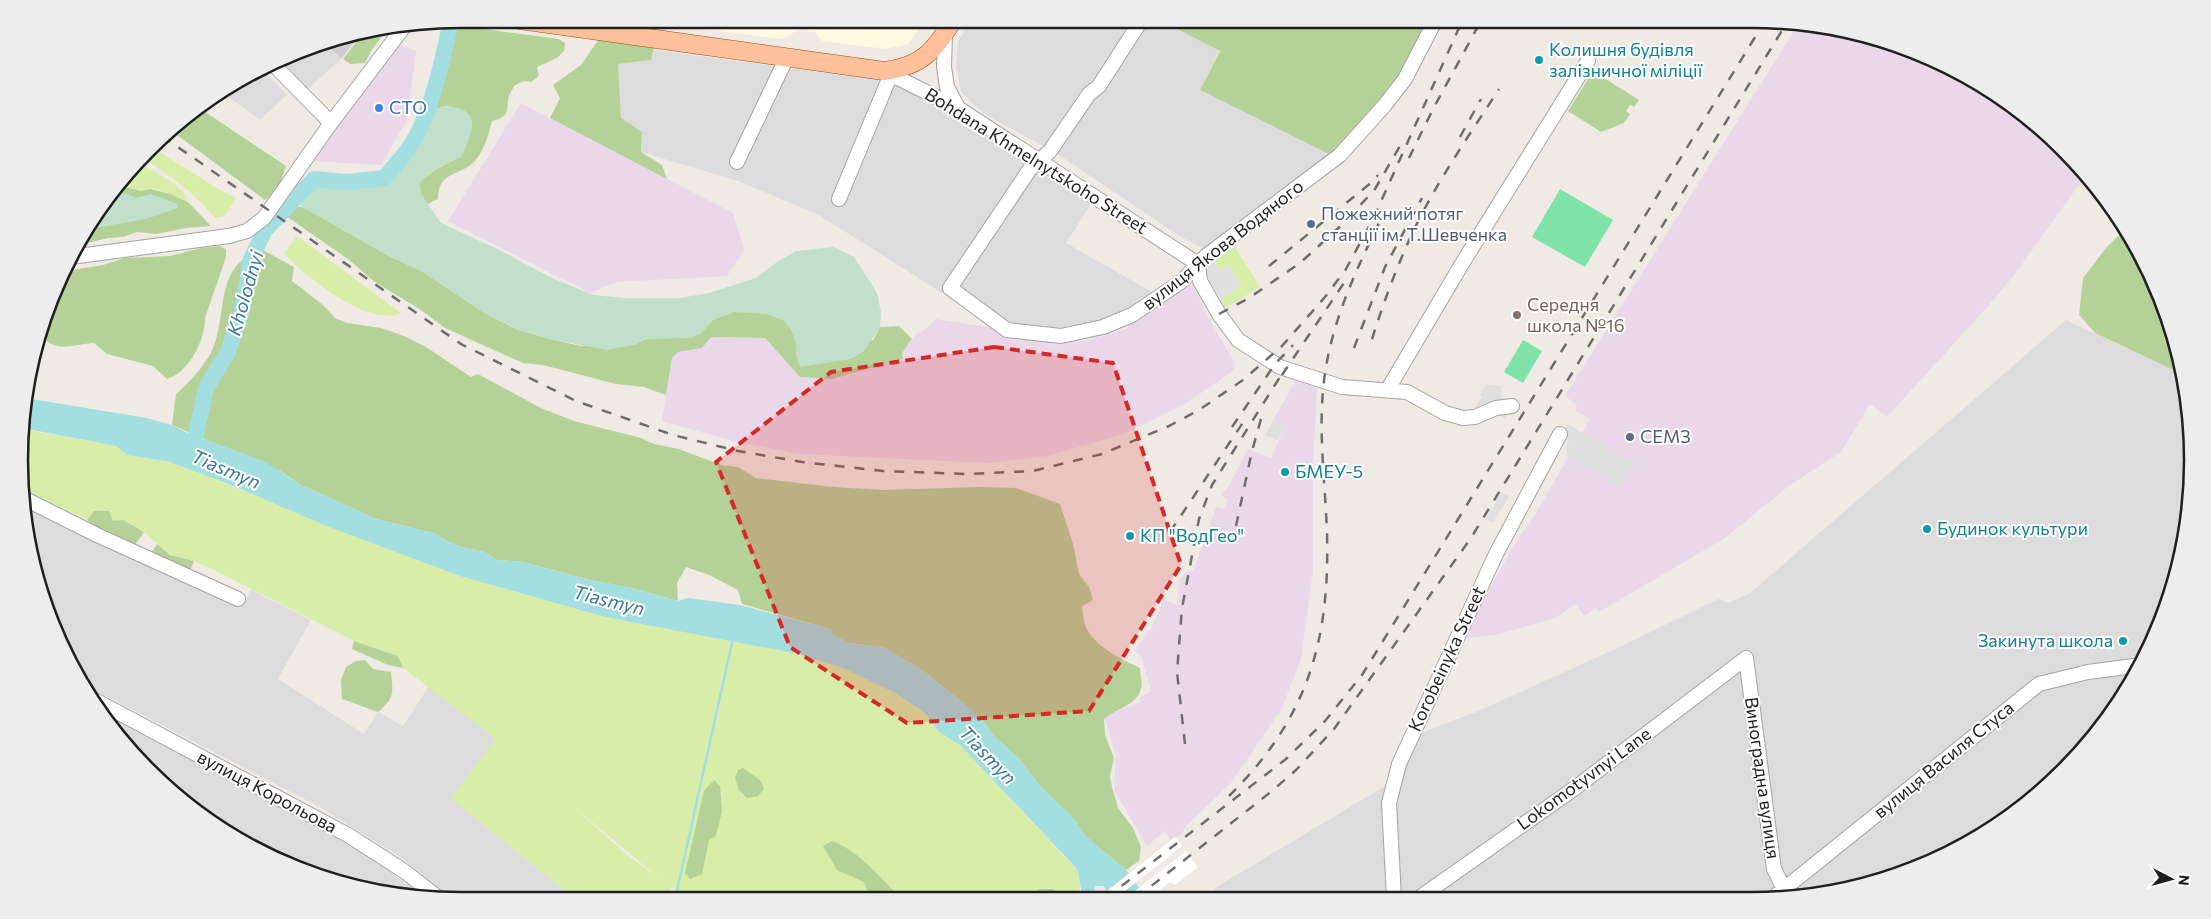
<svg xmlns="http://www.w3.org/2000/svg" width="2211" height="919" viewBox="0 0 2211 919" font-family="Commissioner,sans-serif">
	<rect width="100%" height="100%" fill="#f0eae5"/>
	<path fill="#dddcdc" d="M 971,19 L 1228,19 L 1231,27 L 1200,90 L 1331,155 L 1207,250 L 1181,237 L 1056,153 L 988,116 L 973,104 L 961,92 L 956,65 L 958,42 Z
		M 324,41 L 341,59 L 308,89 L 280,59 Z
		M 654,50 L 885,81 L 921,95 L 1091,204 L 1066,243 L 1152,292 L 1116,316 L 1059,331 L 1016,327 L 953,300 L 819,215 L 738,181 L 641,152 L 642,132 L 621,118 L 618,64 L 651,60 Z
		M 261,68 L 287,95 L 260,120 L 220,91 L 239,78 Z
		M 2066,320 L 2182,374 L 2191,431 L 2188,517 L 2169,601 L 2101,728 L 2020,809 L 1920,867 L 1809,896 L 1216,898 L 1215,888 L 1385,786 L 1396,773 L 1411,737 L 1476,712 L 1622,646 L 1718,599 L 1729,603 L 1750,593 Z
		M 23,505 L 241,608 L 251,590 L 311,620 L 278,679 L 364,734 L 378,712 L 403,726 L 429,686 L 497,739 L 451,798 L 576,900 L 452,899 L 405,860 L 318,806 L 79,682 L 27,545 Z
		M 99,709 L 354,845 L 419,893 L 318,877 L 191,809 L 128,750 Z"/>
	<path fill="#ead7ea" d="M 1797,26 L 1893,42 L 1972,78 L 2042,128 L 2086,175 L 2015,274 L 1989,305 L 1887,417 L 1870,404 L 1841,452 L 1790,485 L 1725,538 L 1599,612 L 1596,608 L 1584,616 L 1576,604 L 1555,618 L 1500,634 L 1462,639 L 1514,545 L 1536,513 L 1590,419 L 1575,410 L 1577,405 L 1565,396 Z
		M 398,44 L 416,51 L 407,120 L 381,165 L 309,161 Z
		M 521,103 L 733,213 L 744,250 L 727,276 L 616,282 L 590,293 L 448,221 Z
		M 1187,282 L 1193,285 L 1209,319 L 1235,363 L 1234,370 L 1185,404 L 1124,434 L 1047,456 L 989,463 L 800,454 L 729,440 L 662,421 L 672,358 L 678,352 L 702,348 L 711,337 L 765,338 L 800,376 L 902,353 L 917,333 L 925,330 L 936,319 L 1050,337 L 1053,345 L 1091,339 L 1128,328 L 1128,321 Z
		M 1296,380 L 1317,387 L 1313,468 L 1313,571 L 1301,659 L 1282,708 L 1231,783 L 1186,826 L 1182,834 L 1170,840 L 1165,831 L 1147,846 L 1114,790 L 1116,755 L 1104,717 L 1140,702 L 1140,697 L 1151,691 L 1141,656 L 1134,650 L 1150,630 L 1164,600 L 1177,605 L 1179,581 L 1185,574 L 1194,569 L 1216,507 L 1224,509 L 1227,499 L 1221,495 L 1228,487 L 1248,449 L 1271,458 L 1284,429 L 1272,422 Z"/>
	<path fill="#fff9df" d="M 624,19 L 927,19 L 908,44 L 886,49 L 822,41 L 814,31 L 813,32 L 807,31 L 807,28 L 800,29 L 782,39 Z"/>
	<path fill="#cdcdcd" d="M 360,35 L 341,59 L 324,41 Z"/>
	<path fill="#d8eda8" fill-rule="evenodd" d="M 153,148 L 220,190 L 236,198 L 225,216 L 215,218 C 195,194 171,175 143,159 Z
		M 140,163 C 153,171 187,187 189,203 L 159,190 L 150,189 L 140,191 L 122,186 Z
		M 297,236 L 401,313 C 368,328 307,277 284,254 Z
		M 1235,247 L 1260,287 L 1226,308 L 1221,299 L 1241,286 L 1228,265 L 1220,270 L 1214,260 Z
		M 22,429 L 116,446 L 127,455 L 170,462 L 460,576 L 605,617 L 798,654 L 843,668 L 897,694 L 926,714 L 938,731 L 960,745 L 1077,870 L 1081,888 L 1069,897 L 1053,889 L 1039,889 L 1029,899 L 682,900 L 681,894 L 671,888 L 665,900 L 576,900 L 451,798 L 496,739 L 403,668 L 398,656 L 354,641 L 222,574 L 194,561 L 170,555 L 144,532 L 113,522 L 94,511 L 87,520 L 22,491 L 19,459 ZM 574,807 L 659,878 L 627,855 Z"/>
	<path fill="#b4d298" d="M 1158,19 L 1436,19 L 1405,79 L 1331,155 L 1200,90 L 1220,51 Z
		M 454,25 L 559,39 L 565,43 L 564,51 L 557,58 L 537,67 L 539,76 L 531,82 L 524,81 L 515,85 C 513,88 510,93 509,96 C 505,111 512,116 492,121 C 489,133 485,147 478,157 C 464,178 438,168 438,199 L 427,204 L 421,194 L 419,182 L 436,169 L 460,157 L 454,107 L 445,106 L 433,110 L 430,101 L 449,30 Z
		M 386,31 L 371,51 L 365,63 L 350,64 L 343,59 L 362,35 Z
		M 603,33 L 656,40 L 651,60 L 618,64 L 621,118 L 642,132 L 641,152 L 662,165 L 667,179 L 550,118 L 560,98 L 553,85 L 581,65 Z
		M 1593,71 L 1639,100 L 1634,107 L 1630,105 L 1626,111 L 1630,114 L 1624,123 L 1601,132 L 1568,111 Z
		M 198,107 L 286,166 L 278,189 L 265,200 L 169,129 Z
		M 121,186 L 141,191 L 150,189 L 170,194 L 189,203 L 211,226 L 186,228 L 156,234 L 137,232 L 123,237 L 108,238 L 75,246 L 78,239 Z
		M 292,202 L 294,206 L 302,207 L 317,215 L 387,255 L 423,272 L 483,312 L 516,329 L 550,339 L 581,346 L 634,345 L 646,339 L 658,338 L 690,338 L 701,333 L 713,320 L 733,312 L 752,312 L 767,314 L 783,320 L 791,329 L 796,342 L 796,354 L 873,340 L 880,327 L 899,326 L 912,339 L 902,353 L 903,359 L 832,379 L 800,377 L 765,338 L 711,337 L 702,348 L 678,352 L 672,358 L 666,395 L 644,387 L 616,384 L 543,365 L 523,363 L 445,328 L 421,310 L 375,282 L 348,259 L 286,216 L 284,209 Z
		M 2125,229 L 2147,265 L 2177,346 L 2182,374 L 2095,333 L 2079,315 L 2083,278 L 2106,248 Z
		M 219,246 L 226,249 L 226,257 L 205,318 C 205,340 189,373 167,379 L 153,366 L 107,354 L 94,343 C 75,344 53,354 42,335 L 66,271 L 103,265 L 125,258 L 170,256 L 201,248 Z
		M 263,250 L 294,267 L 292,281 L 323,305 L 335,318 L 347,323 L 381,328 L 404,336 L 426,347 L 471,377 L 478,374 L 541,408 L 574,421 L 641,438 L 654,444 L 679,449 L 721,465 L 738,467 L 756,478 L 833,487 L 882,490 L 981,487 L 1016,488 L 1060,504 L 1073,544 L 1079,574 L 1089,587 L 1093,600 L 1082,606 C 1083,612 1083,620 1085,625 C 1094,647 1120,658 1140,668 C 1140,674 1143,683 1141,689 C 1137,705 1116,709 1104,719 L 1105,735 L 1114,758 L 1110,776 L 1112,787 L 1118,808 L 1133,828 L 1141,847 L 1139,861 L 1126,870 L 1085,836 L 1074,819 L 1039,785 L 1019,759 L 993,735 L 983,721 L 956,697 L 919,668 L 883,647 L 848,643 L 832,634 L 830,629 L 742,604 L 738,590 L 709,575 L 686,567 L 677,583 L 678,601 L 632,588 L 590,580 L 523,562 L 497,560 L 484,552 L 461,547 L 446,541 L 436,534 L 376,519 L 301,485 L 282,472 L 172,425 L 176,394 C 189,383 202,368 211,353 C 229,317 212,263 263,250 Z
		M 94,511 L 109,511 L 113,521 L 123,520 L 144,532 L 135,545 L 98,529 L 87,520 Z
		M 157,544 L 170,555 L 194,561 L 189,573 L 150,555 Z
		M 354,641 L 398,656 L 403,668 L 388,665 L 352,649 Z
		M 365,660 L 373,669 L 391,672 C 393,693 395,698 378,712 L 342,699 L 341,680 L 346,667 L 356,661 Z
		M 743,768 L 761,781 L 764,789 L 758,796 L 747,798 L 739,790 L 735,778 L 738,770 Z
		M 714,780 L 720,786 L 722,811 L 716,836 L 709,840 L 702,874 L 690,879 L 685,873 L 704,791 Z
		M 832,841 C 857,850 876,873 894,891 L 889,899 L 870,897 L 864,882 L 837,870 L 823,846 Z
		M 1039,889 L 1052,889 L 1069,897 L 1030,899 Z"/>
	<path fill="#c1dfcb" d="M 445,106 C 470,108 478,117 468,141 C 466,147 464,154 459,158 C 452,162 444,164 437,168 C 431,171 425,178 419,183 L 421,194 L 441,223 L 499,250 L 550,277 L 593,295 L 623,298 L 680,298 L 709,293 L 756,278 L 777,262 L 796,251 L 833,247 L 854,257 L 877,293 L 881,312 L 880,327 L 864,351 L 851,359 L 800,367 L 796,354 L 796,342 L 791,329 L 783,320 L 767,314 L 733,312 L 713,320 L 701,333 L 690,338 L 646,339 L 634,345 L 607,350 L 550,339 L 517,329 L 483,312 L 423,272 L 387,255 L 302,207 L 300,202 L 307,191 L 322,184 L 366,183 L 387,179 L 404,159 L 433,110 Z
		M 116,193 L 128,194 L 136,198 L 151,194 L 177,204 L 178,208 L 146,219 L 95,228 L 90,224 Z"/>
	<path fill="#7fe3a9" d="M 1560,189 L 1613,220 L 1585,267 L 1532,237 Z
		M 1523,340 L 1542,351 L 1523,383 L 1504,372 Z"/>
	<path fill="#dfdfdf" d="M 1214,260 L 1220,270 L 1228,265 L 1241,286 L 1221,299 L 1202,269 Z
		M 1486,385 L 1502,386 L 1501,397 L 1513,404 L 1505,418 L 1500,415 L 1477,422 L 1473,410 L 1482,397 L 1479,395 Z
		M 1272,422 L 1284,428 L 1278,441 L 1265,435 Z
		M 1568,424 L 1635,464 L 1621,488 L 1567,456 L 1566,447 L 1569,441 L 1561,436 Z
		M 1501,493 L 1510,495 L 1493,523 L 1486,519 Z"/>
	<path fill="#a3dfe0" d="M 25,398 L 147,418 L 172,425 L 185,432 L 264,461 L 301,485 L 376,519 L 436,534 L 446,541 L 461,547 L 484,552 L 497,560 L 523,562 L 585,579 L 632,588 L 678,601 L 688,598 L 740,605 L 830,629 L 833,634 L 848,643 L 883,647 L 919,668 L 956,697 L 983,721 L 993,735 L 1019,759 L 1039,785 L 1074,819 L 1085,836 L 1126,870 L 1147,898 L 1114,898 L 1103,886 L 1095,886 L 1094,898 L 1081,898 L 1081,888 L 1077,869 L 960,745 L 938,731 L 926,714 L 897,694 L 843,668 L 798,654 L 605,617 L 460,576 L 324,525 L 236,487 L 170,462 L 127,455 L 116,446 L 22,428 Z"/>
	<path fill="#fff" d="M 1175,837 L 1182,846 L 1116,898 L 1098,898 Z
		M 1186,851 L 1198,867 L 1175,885 L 1170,882 L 1149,898 L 1126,898 Z"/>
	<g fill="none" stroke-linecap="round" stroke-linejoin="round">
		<path stroke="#a3dfe0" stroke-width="2.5" d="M 675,900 L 733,638"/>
		<path stroke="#a3dfe0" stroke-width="16" d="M 192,453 L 206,388 L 228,352 L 242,311 L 251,259 L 265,230 L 314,179 L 348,182 L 384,178 C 392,169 400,160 407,151 C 430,120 443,59 451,20"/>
		<g stroke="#a3a3a3" stroke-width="16">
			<path id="minor" d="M 1142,19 L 1099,86 L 1089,94 L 1050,151 L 1030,169 L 950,288 L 1007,330 L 1061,336 L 1103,327 L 1132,315 L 1182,281 L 1206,256 L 1340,155 L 1384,106 L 1405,79 L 1436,19
				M 945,33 L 944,67 L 947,87 L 958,108
				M 611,34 L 621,19
				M 272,63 L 331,123
				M 884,71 L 958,108 L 1198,264 L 1200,281 L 1219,314 L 1238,340 L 1280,367 L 1342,387 L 1407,392 L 1445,413 L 1463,418 L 1475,417 L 1496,408 L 1512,406
				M 737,162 L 786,59
				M 839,199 L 891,74
				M 71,257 L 229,236 L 247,231 L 264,218 L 331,123 L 403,28
				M 1388,389 L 1463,262 L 1588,61
				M 23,498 L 97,535 L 238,599
				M 91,698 L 348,835 L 404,871 L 436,896
				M 1774,897 L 2039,684 L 2088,672 L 2134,666
				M 1394,898 L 1389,803 L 1399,764 L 1496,554 L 1560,434
				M 1419,898 L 1575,788 L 1746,658 L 1774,869 L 1784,889 L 1785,897"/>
		</g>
		<g stroke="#9a4800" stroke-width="19">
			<path id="major" d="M 513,19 L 884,71 C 924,66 933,51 954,19"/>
		</g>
		<use href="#minor" stroke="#fff" stroke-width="14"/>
		<use href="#major" stroke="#ffc09b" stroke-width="18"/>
		<path stroke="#6d6d6d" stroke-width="2.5" stroke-dasharray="10 10" stroke-linecap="butt" d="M 162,136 L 461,344 L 576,401 L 673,435 L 738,451 L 802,462 L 883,471 L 967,474 L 1033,471 L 1102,454 L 1169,426 L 1199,410 L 1243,380 L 1282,346 L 1325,297 L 1346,269 L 1374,217 L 1463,19
			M 1460,137 L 1481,99
			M 1409,158 L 1433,109 L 1482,19
			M 1269,266 L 1372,182 L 1378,175
			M 1219,314 L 1249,298 L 1300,263 L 1345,222 L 1375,189 L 1404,139
			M 1372,339 C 1386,295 1403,249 1425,208 C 1447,167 1474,128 1499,89
			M 1354,348 L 1385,267 L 1422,198
			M 1282,375 L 1348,277
			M 1232,427 L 1275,364 L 1293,345
			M 1236,526 L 1252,451 L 1263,412
			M 1170,532 L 1244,421
			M 1185,744 L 1177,672 L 1182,608 L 1199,519 L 1212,485 L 1285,369
			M 1229,796 C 1308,718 1330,641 1327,532 C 1325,481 1318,431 1324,381 C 1331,322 1356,270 1382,217
			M 1106,898 L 1286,759 L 1325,721 L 1362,675 L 1765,21
			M 1136,898 L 1272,791 L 1296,770 L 1334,729 L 1471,538 L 1786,24"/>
	</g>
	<path fill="#d62828" fill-opacity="0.2" stroke="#d62828" stroke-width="4" stroke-dasharray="10 6" stroke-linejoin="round" d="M 994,347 L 1113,363 L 1181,565 L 1089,711 L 907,723 L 790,647 L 716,462 L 831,372 Z"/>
	<g fill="#0f9aa8" stroke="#fff" stroke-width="2">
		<circle cx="1539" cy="60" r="5"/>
		<circle cx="1285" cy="472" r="5"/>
		<circle cx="1927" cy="529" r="5"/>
		<circle cx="1130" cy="536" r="5"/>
		<circle cx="2123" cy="641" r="5"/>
	</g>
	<circle fill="#3f7fe0" stroke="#fff" stroke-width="2" cx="379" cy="108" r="5"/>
	<g fill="#5c6f8a" stroke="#fff" stroke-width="2">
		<circle cx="1311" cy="224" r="5"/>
		<circle cx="1630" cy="437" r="5"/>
	</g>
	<circle fill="#8d6e63" stroke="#fff" stroke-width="2" cx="1517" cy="315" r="5"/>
	<g text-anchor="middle" stroke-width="4" stroke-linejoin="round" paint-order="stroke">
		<g font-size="18" fill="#0d838f" stroke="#fff" text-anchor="start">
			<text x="1549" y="56">Колишня будівля<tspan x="1549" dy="21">залізничної міліції</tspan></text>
			<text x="1295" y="478">БМЕУ-5</text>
			<text x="1937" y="535">Будинок культури</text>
			<text x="1140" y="542">КП "ВодГео"</text>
			<text x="2113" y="647" text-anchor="end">Закинута школа</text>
		</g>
		<g font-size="18" fill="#366cbe" stroke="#fff" text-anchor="start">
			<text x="389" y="114">СТО</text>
		</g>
		<g font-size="18" fill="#1f1f1f" stroke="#fff">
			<text transform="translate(1036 161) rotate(32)" y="6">Bohdana Khmelnytskoho Street</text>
			<text transform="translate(1223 245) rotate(-38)" y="6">вулиця Якова Водяного</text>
			<text transform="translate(1447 659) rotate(-65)" y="6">Korobeinyka Street</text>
			<text transform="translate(1944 760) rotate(-39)" y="6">вулиця Василя Стуса</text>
			<text transform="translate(1762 778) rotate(82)" y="6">Виноградна вулиця</text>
			<text transform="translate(1584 779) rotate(-36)" y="6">Lokomotyvnyi Lane</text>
			<text transform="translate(267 792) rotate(28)" y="6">вулиця Корольова</text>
		</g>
		<g font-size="18" fill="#4e5e75" stroke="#fff" text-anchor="start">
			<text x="1321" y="220">Пожежний потяг<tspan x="1321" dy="21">станції ім. Т.Шевченка</tspan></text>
			<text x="1640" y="443">СЕМЗ</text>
		</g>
		<g font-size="18" fill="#785e54" stroke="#fff" text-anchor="start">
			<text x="1527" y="311">Середня<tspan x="1527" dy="21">школа №16</tspan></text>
		</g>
		<g font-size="19" font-style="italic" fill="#3b7993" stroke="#fff">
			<text transform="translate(245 293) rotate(-74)" y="7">Kholodnyi</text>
			<text transform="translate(226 469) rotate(23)" y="7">Tiasmyn</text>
			<text transform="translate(609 600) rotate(14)" y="7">Tiasmyn</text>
			<text transform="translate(988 755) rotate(46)" y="7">Tiasmyn</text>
		</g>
	</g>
	<path d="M0 0H2211V919H0ZM460 28H1752A432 432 0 0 1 2184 460V460A432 432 0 0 1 1752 892H460A432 432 0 0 1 28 460V460A432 432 0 0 1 460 28Z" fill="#ededed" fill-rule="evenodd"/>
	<path fill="none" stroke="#1f1f1f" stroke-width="2.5" d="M460 28H1752A432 432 0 0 1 2184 460V460A432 432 0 0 1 1752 892H460A432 432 0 0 1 28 460V460A432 432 0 0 1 460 28Z"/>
	<g transform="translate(2171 879) rotate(96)" stroke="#ffffff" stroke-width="4" paint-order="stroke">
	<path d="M0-4L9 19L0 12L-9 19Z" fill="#1f1f1f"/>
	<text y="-8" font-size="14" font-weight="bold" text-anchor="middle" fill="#1f1f1f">N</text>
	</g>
</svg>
